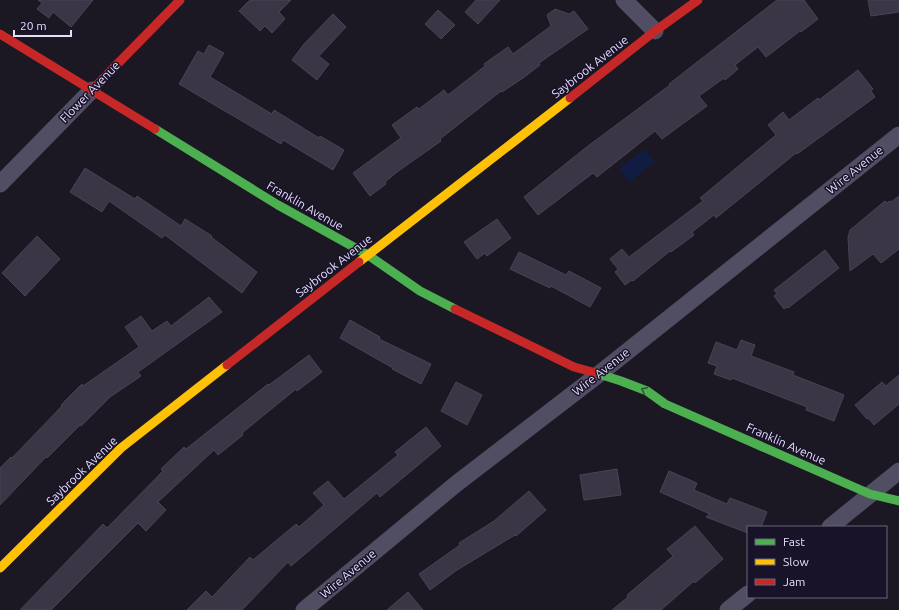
<svg xmlns="http://www.w3.org/2000/svg" width="899" height="610" viewBox="0 0 899 610" font-family="Ubuntu,sans-serif">
	<rect width="100%" height="100%" fill="#1b1824"/>
	<path fill="#101c42" d="M 645,149 L 655,162 L 629,182 L 619,169 Z"/>
	<path fill="#3b3645" stroke="#494356" d="M 38,0 L 93,0 L 71,27 L 53,12 L 49,18 L 37,9 L 42,3 Z
		M 250,0 L 291,0 L 279,12 L 285,19 L 272,33 L 265,26 L 260,31 L 239,11 Z
		M 476,0 L 500,0 L 478,24 L 465,12 Z
		M 777,0 L 804,0 L 818,19 L 801,32 L 800,31 L 766,57 L 758,47 L 735,65 L 738,69 L 725,80 L 724,78 L 699,96 L 707,106 L 662,139 L 655,131 L 597,177 L 593,173 L 538,215 L 524,197 L 588,146 L 670,85 L 669,84 Z
		M 868,0 L 899,0 L 899,12 L 871,16 Z
		M 555,9 L 569,14 L 574,11 L 588,29 L 539,63 L 540,65 L 523,78 L 502,92 L 501,91 L 440,139 L 441,141 L 397,172 L 385,182 L 386,184 L 370,196 L 353,173 L 401,138 L 392,125 L 417,107 L 419,109 L 444,90 L 448,95 L 485,66 L 484,64 L 508,47 L 513,54 L 551,26 L 547,15 Z
		M 438,10 L 455,25 L 441,39 L 425,24 Z
		M 333,14 L 346,27 L 319,56 L 329,64 L 317,80 L 292,60 L 304,44 Z
		M 209,45 L 224,53 L 210,77 L 272,114 L 274,110 L 319,138 L 320,136 L 344,150 L 333,170 L 283,140 L 281,144 L 179,84 L 198,51 L 204,54 Z
		M 858,70 L 873,89 L 871,91 L 875,97 L 797,154 L 796,153 L 716,218 L 714,215 L 692,232 L 694,235 L 671,252 L 670,251 L 633,281 L 632,280 L 625,285 L 615,272 L 618,269 L 610,259 L 622,249 L 629,257 L 703,201 L 700,198 L 776,135 L 768,125 L 783,112 L 789,120 L 818,98 L 819,100 Z
		M 85,168 L 135,199 L 137,196 L 181,226 L 185,219 L 212,236 L 211,237 L 257,272 L 242,293 L 165,235 L 162,238 L 109,201 L 102,212 L 70,192 Z
		M 899,196 L 899,249 L 881,263 L 873,254 L 850,271 L 848,238 L 850,230 L 885,201 L 887,203 L 890,201 L 891,202 Z
		M 497,219 L 511,238 L 487,256 L 485,253 L 477,259 L 464,242 Z
		M 37,236 L 60,259 L 25,296 L 2,273 Z
		M 825,250 L 839,268 L 788,308 L 787,307 L 784,309 L 774,296 L 777,294 L 774,290 Z
		M 519,252 L 566,275 L 569,271 L 601,288 L 590,307 L 551,286 L 550,288 L 510,269 Z
		M 209,297 L 222,312 L 138,372 L 141,376 L 110,397 L 81,426 L 80,425 L 47,458 L 46,457 L 0,505 L 0,468 L 11,457 L 12,458 L 62,406 L 61,405 L 82,384 L 83,386 L 139,347 L 125,327 L 141,316 L 152,331 L 167,321 L 171,326 Z
		M 350,320 L 380,337 L 379,339 L 431,364 L 421,384 L 392,369 L 393,368 L 340,338 Z
		M 741,340 L 755,345 L 751,356 L 794,372 L 793,375 L 844,395 L 834,421 L 806,410 L 807,407 L 732,378 L 731,380 L 714,374 L 717,366 L 708,363 L 716,342 L 737,350 Z
		M 309,355 L 322,372 L 297,391 L 296,389 L 242,433 L 243,435 L 218,455 L 214,450 L 158,502 L 166,510 L 146,531 L 138,523 L 51,610 L 20,610 L 103,524 L 107,528 L 163,471 L 161,469 L 184,447 L 186,449 L 268,384 L 269,385 Z
		M 899,375 L 899,404 L 874,425 L 868,418 L 867,419 L 855,405 L 882,382 L 886,386 Z
		M 456,382 L 482,395 L 467,425 L 441,411 Z
		M 426,427 L 441,446 L 380,497 L 377,493 L 291,566 L 288,562 L 242,610 L 187,610 L 206,591 L 212,597 L 250,557 L 253,560 L 296,524 L 299,527 L 324,505 L 313,493 L 328,481 L 344,499 L 398,455 L 395,452 Z
		M 617,469 L 621,495 L 584,500 L 580,475 Z
		M 669,471 L 697,483 L 694,490 L 727,504 L 730,498 L 767,512 L 761,527 L 748,527 L 748,533 L 706,517 L 710,514 L 660,492 Z
		M 529,491 L 546,510 L 516,536 L 515,535 L 457,570 L 430,590 L 419,574 L 460,545 L 459,543 L 494,521 Z
		M 695,526 L 723,559 L 695,583 L 694,581 L 661,610 L 612,610 L 628,597 L 627,595 L 673,556 L 667,549 Z
		M 408,592 L 423,610 L 387,610 Z"/>
	<g fill="none" stroke-linecap="round" stroke-linejoin="round">
		<path stroke="#514e64" stroke-width="17" d="M 624,0 L 655,31
			M 0,184 L 92,90
			M 830,527 L 899,471
			M 304,610 L 456,484 L 599,374 L 899,135
			M 728,610 L 748,594"/>
		<path stroke="#4caf50" stroke-width="9" d="M 155,129 L 278,205 L 368,255 L 420,291 L 455,309
			M 596,373 L 621,381 L 647,391 L 665,404 L 870,494 L 899,501"/>
		<path stroke="#ffc107" stroke-width="9" d="M 359,262 L 570,98
			M 0,568 L 121,448 L 227,365"/>
		<path stroke="#c62828" stroke-width="9" d="M 0,34 L 155,129
			M 92,90 L 180,0
			M 570,98 L 655,31 L 698,0
			M 455,309 L 574,367 L 596,373
			M 227,365 L 359,262"/>
	</g>
	<defs><path id="oneway-chevron" d="M-2-3.5L2.5 0L-2 3.5" fill="none" stroke-width="1.6" stroke-linecap="round" stroke-linejoin="round"/></defs>
	<use stroke="#30593b" href="#oneway-chevron" transform="translate(644 390) rotate(-154)"/>
	<g text-anchor="middle" stroke-width="3" stroke-linejoin="round" paint-order="stroke">
		<g font-size="12" fill="#e5ddfc" stroke="#191329">
			<text transform="translate(590 67) rotate(-38)" y="4">Saybrook Avenue</text>
			<text transform="translate(90 92) rotate(-46)" y="4">Flower Avenue</text>
			<text transform="translate(855 170) rotate(-39)" y="4">Wire Avenue</text>
			<text transform="translate(305 206) rotate(30)" y="4">Franklin Avenue</text>
			<text transform="translate(334 266) rotate(-38)" y="4">Saybrook Avenue</text>
			<text transform="translate(601 372) rotate(-38)" y="4">Wire Avenue</text>
			<text transform="translate(786 444) rotate(24)" y="4">Franklin Avenue</text>
			<text transform="translate(82 471) rotate(-44)" y="4">Saybrook Avenue</text>
			<text transform="translate(348 574) rotate(-40)" y="4">Wire Avenue</text>
		</g>
	</g>
	<rect x="747" y="526" width="140" height="72" fill="#191329" stroke="#6b647d"/>
	<rect x="755" y="539" width="20" height="6" fill="#4caf50" stroke="#6b647d"/>
	<text x="783" y="546" font-size="12" fill="#e5ddfc">Fast</text>
	<rect x="755" y="559" width="20" height="6" fill="#ffc107" stroke="#6b647d"/>
	<text x="783" y="566" font-size="12" fill="#e5ddfc">Slow</text>
	<rect x="755" y="579" width="20" height="6" fill="#c62828" stroke="#6b647d"/>
	<text x="783" y="586" font-size="12" fill="#e5ddfc">Jam</text>
	<path d="M14 30v6h57v-6" fill="none" stroke="#e5ddfc" stroke-width="2"/>
	<text x="20" y="30" font-size="12" fill="#e5ddfc" stroke="#191329" stroke-width="3" paint-order="stroke">20 m</text>
</svg>
